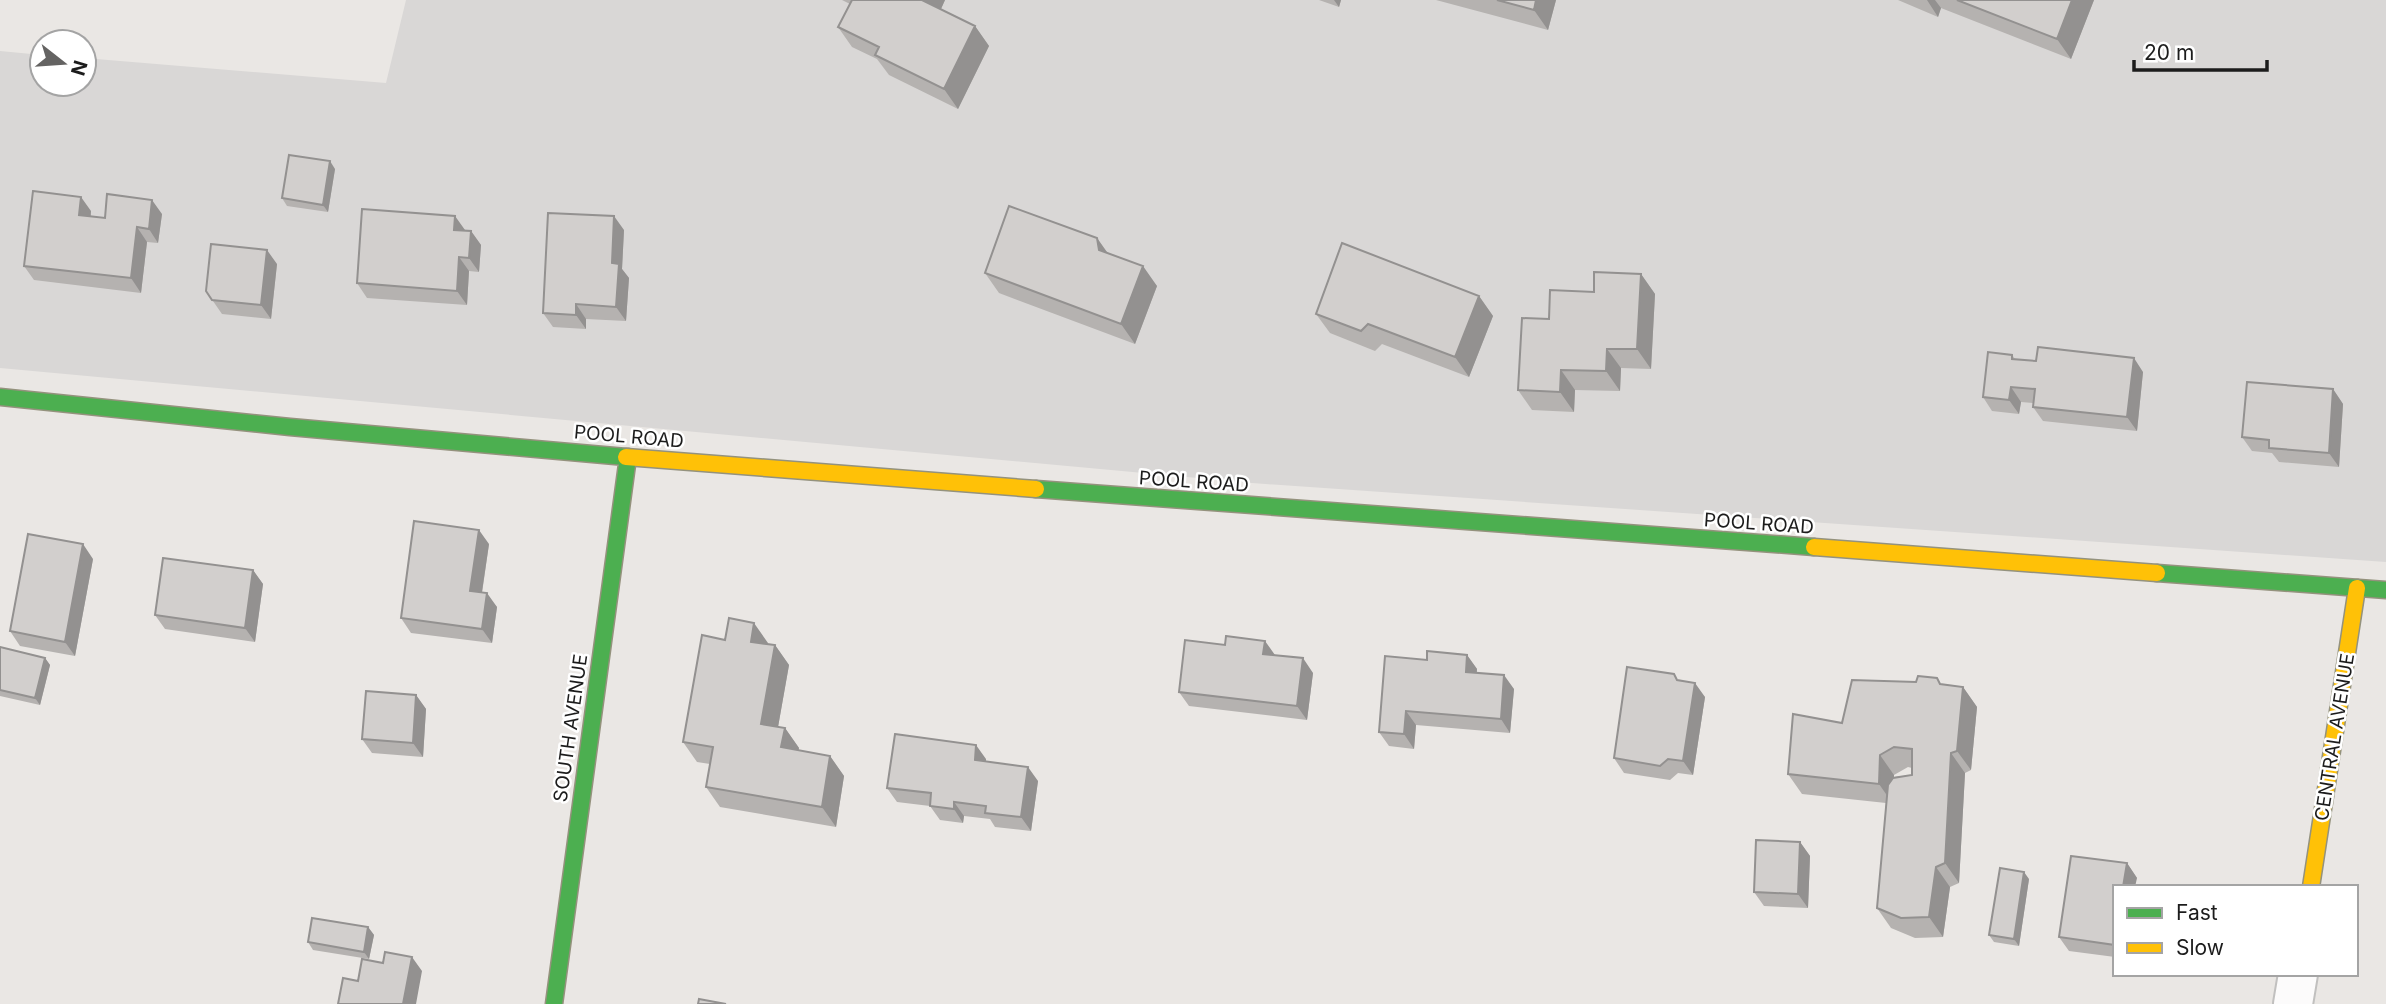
<svg xmlns="http://www.w3.org/2000/svg" width="2386" height="1004" viewBox="0 0 2386 1004" font-family="Inter,sans-serif">
	<rect width="100%" height="100%" fill="#eae7e4"/>
	<path fill="#d9d7d6" d="M 406,0 L 2386,0 L 2386,562 L 1252,483 L 0,368 L 0,51 L 42,55 L 42,84 L 84,84 L 84,58 L 386,83 Z"/>
	<g fill="none" stroke-linecap="round" stroke-linejoin="round">
		<g stroke="#c1c0bf" stroke-width="42">
			<path id="street" d="M 2293,1004 L 2298,974"/>
		</g>
		<g stroke="#94927d" stroke-width="19">
			<path id="fast" d="M 0,397 L 290,427 L 626,457
				M 1036,489 L 1814,547
				M 2157,573 L 2386,590
				M 554,1004 L 628,457"/>
		</g>
		<g stroke="#94927d" stroke-width="19">
			<path id="slow" d="M 626,457 L 1036,489
				M 1814,547 L 2157,573
				M 2311,887 L 2357,588"/>
		</g>
		<use href="#street" stroke="#fcfbfb" stroke-width="38"/>
		<use href="#fast" stroke="#4caf50" stroke-width="16"/>
		<use href="#slow" stroke="#ffc107" stroke-width="16"/>
	</g>
	<path fill="#b5b2b0" fill-rule="evenodd" d="M 842,0 L 945,0 L 941,9 L 975,26 L 989,46 L 958,109 L 889,75 L 877,59 L 852,47 L 838,27 L 850,4 Z
		M 1319,0 L 1341,0 L 1339,7 Z
		M 1436,0 L 1556,0 L 1548,30 Z
		M 1898,0 L 2094,0 L 2071,59 L 1941,8 L 1938,17 Z
		M 335,169 L 328,212 L 287,206 L 282,198 Z
		M 91,211 L 91,216 L 105,218 L 162,214 L 158,243 L 147,242 L 141,293 L 34,280 L 24,266 Z
		M 465,230 L 471,231 L 481,245 L 479,272 L 469,271 L 467,305 L 367,298 L 357,283 Z
		M 624,230 L 622,269 L 629,278 L 626,321 L 586,319 L 586,329 L 553,327 L 543,313 Z
		M 1097,238 L 1107,252 L 1157,286 L 1135,344 L 999,293 L 985,273 Z
		M 277,264 L 271,319 L 222,314 L 206,291 Z
		M 1641,274 L 1655,294 L 1651,369 L 1621,368 L 1620,391 L 1575,390 L 1574,412 L 1532,410 L 1518,390 L 1549,319 L 1594,292 Z
		M 1479,296 L 1493,316 L 1469,377 L 1382,344 L 1375,351 L 1330,333 L 1316,314 Z
		M 2012,355 L 2015,359 L 2143,372 L 2137,431 L 2043,421 L 2033,407 L 2033,403 L 2021,402 L 2019,414 L 1992,411 L 1983,397 Z
		M 2333,389 L 2343,404 L 2339,467 L 2279,462 L 2272,453 L 2252,451 L 2242,437 Z
		M 489,544 L 482,593 L 497,607 L 492,643 L 411,633 L 401,618 Z
		M 93,559 L 75,656 L 20,646 L 10,631 Z
		M 253,570 L 263,584 L 255,642 L 165,629 L 155,615 Z
		M 725,640 L 768,643 L 768,644 L 775,645 L 789,665 L 778,727 L 785,728 L 799,748 L 798,750 L 830,756 L 844,776 L 836,827 L 720,807 L 706,787 L 710,764 L 697,762 L 683,742 Z
		M 0,647 L 45,658 L 50,665 L 40,705 L 0,696 Z
		M 1275,655 L 1313,673 L 1307,720 L 1189,706 L 1179,692 Z
		M 1467,655 L 1477,669 L 1477,673 L 1514,689 L 1510,733 L 1416,725 L 1414,749 L 1389,746 L 1379,732 L 1427,660 Z
		M 1937,678 L 1941,684 L 1963,687 L 1977,707 L 1971,770 L 1965,773 L 1959,883 L 1950,887 L 1943,937 L 1915,938 L 1891,928 L 1877,908 L 1886,803 L 1802,794 L 1788,774 L 1842,723 L 1916,682 ZM 1908,767 L 1912,768 L 1912,775 L 1894,777 L 1894,775 Z
		M 1679,680 L 1705,697 L 1693,775 L 1678,773 L 1670,780 L 1624,773 L 1614,758 Z
		M 416,695 L 426,709 L 423,757 L 372,753 L 362,739 Z
		M 986,759 L 986,762 L 1038,781 L 1031,831 L 995,827 L 990,819 L 964,816 L 963,823 L 940,820 L 930,806 L 897,802 L 887,788 Z
		M 1800,842 L 1810,856 L 1808,908 L 1764,906 L 1754,892 Z
		M 2127,863 L 2137,878 L 2115,887 L 2115,957 L 2069,951 L 2059,937 Z
		M 2029,879 L 2019,946 L 1994,942 L 1989,935 Z
		M 368,927 L 374,935 L 369,959 L 313,950 L 308,942 Z"/>
	<path fill="#939190" d="M 922,0 L 945,0 L 936,20 Z
		M 1334,0 L 1341,0 L 1339,7 Z
		M 1536,0 L 1556,0 L 1548,30 L 1534,10 Z
		M 1927,0 L 1935,0 L 1941,8 L 1938,17 Z
		M 2072,0 L 2094,0 L 2071,59 L 2057,39 Z
		M 975,26 L 989,46 L 958,109 L 944,89 Z
		M 330,161 L 335,169 L 328,212 L 323,205 Z
		M 81,197 L 91,211 L 89,229 L 79,215 Z
		M 152,200 L 162,214 L 158,243 L 149,229 Z
		M 455,216 L 465,230 L 454,230 Z
		M 614,216 L 624,230 L 622,269 L 629,278 L 626,321 L 616,307 L 612,263 Z
		M 137,227 L 147,242 L 141,293 L 131,278 Z
		M 471,231 L 481,245 L 479,272 L 469,258 Z
		M 1097,238 L 1111,258 L 1099,250 Z
		M 267,250 L 277,264 L 271,319 L 261,305 Z
		M 459,257 L 469,271 L 467,305 L 457,291 Z
		M 1143,266 L 1157,286 L 1135,344 L 1121,324 Z
		M 1641,274 L 1655,294 L 1651,369 L 1637,349 Z
		M 1479,296 L 1493,316 L 1469,377 L 1455,357 Z
		M 576,304 L 586,319 L 586,329 L 576,315 Z
		M 1607,349 L 1621,368 L 1620,391 L 1606,371 Z
		M 2134,358 L 2143,372 L 2137,431 L 2127,417 Z
		M 1561,370 L 1575,390 L 1574,412 L 1560,392 Z
		M 2011,387 L 2021,402 L 2019,414 L 2009,400 Z
		M 2333,389 L 2343,404 L 2339,467 L 2329,453 Z
		M 479,530 L 489,544 L 480,605 L 470,591 Z
		M 83,544 L 93,559 L 75,656 L 65,642 Z
		M 253,570 L 263,584 L 255,642 L 245,628 Z
		M 487,593 L 497,607 L 492,643 L 482,629 Z
		M 754,623 L 768,643 L 765,661 L 751,642 Z
		M 1265,641 L 1275,655 L 1263,654 Z
		M 775,645 L 789,665 L 775,744 L 761,724 Z
		M 1467,655 L 1477,669 L 1475,686 L 1466,672 Z
		M 45,658 L 50,665 L 40,705 L 35,698 Z
		M 1303,658 L 1313,673 L 1307,720 L 1297,706 Z
		M 1504,675 L 1514,689 L 1510,733 L 1501,719 Z
		M 1695,683 L 1705,697 L 1693,775 L 1683,761 Z
		M 1963,687 L 1977,707 L 1971,770 L 1957,751 Z
		M 416,695 L 426,709 L 423,757 L 413,743 Z
		M 1406,711 L 1416,725 L 1414,749 L 1404,734 Z
		M 785,728 L 799,748 L 795,767 L 781,747 Z
		M 976,745 L 986,759 L 985,775 L 975,760 Z
		M 1951,753 L 1965,773 L 1959,883 L 1945,863 Z
		M 1880,755 L 1894,775 L 1893,804 L 1879,784 Z
		M 830,756 L 844,776 L 836,827 L 822,807 Z
		M 1028,767 L 1038,781 L 1031,831 L 1021,817 Z
		M 954,802 L 964,816 L 963,823 L 954,809 Z
		M 1800,842 L 1810,856 L 1808,908 L 1798,894 Z
		M 2127,863 L 2137,878 L 2135,887 L 2123,887 Z
		M 1936,867 L 1950,887 L 1943,937 L 1929,917 Z
		M 2024,872 L 2029,879 L 2019,946 L 2014,939 Z
		M 368,927 L 374,935 L 369,959 L 364,952 Z
		M 412,957 L 422,971 L 416,1004 L 403,1004 Z"/>
	<path fill="#d2cfcd" stroke="#939190" stroke-width="2" d="M 852,0 L 922,0 L 975,26 L 944,89 L 875,55 L 879,47 L 838,27 Z
		M 1497,0 L 1536,0 L 1534,10 Z
		M 1957,0 L 2072,0 L 2057,39 Z
		M 289,155 L 330,161 L 323,205 L 282,198 Z
		M 33,191 L 81,197 L 79,215 L 105,218 L 107,194 L 152,200 L 149,229 L 137,227 L 131,278 L 24,266 Z
		M 1009,206 L 1097,238 L 1099,250 L 1143,266 L 1121,324 L 985,273 Z
		M 362,209 L 455,216 L 454,230 L 471,231 L 469,258 L 459,257 L 457,291 L 357,283 Z
		M 548,213 L 614,216 L 612,263 L 619,264 L 616,307 L 576,304 L 576,315 L 543,313 Z
		M 1342,243 L 1479,296 L 1455,357 L 1368,324 L 1361,331 L 1316,314 Z
		M 211,244 L 267,250 L 261,305 L 212,300 L 206,291 Z
		M 1594,272 L 1641,274 L 1637,349 L 1607,349 L 1606,371 L 1561,370 L 1560,392 L 1518,390 L 1522,318 L 1549,319 L 1550,290 L 1594,292 Z
		M 2038,347 L 2134,358 L 2127,417 L 2033,407 L 2035,389 L 2011,387 L 2009,400 L 1983,397 L 1988,352 L 2012,355 L 2012,359 L 2036,361 Z
		M 2247,382 L 2333,389 L 2329,453 L 2269,448 L 2269,440 L 2242,437 Z
		M 414,521 L 479,530 L 470,591 L 487,593 L 482,629 L 401,618 Z
		M 28,534 L 83,544 L 65,642 L 10,631 Z
		M 163,558 L 253,570 L 245,628 L 155,615 Z
		M 729,618 L 754,623 L 751,642 L 775,645 L 761,724 L 785,728 L 781,747 L 830,756 L 822,807 L 706,787 L 713,747 L 683,742 L 702,635 L 725,640 Z
		M 1226,636 L 1265,641 L 1263,654 L 1303,658 L 1297,706 L 1179,692 L 1185,640 L 1225,645 Z
		M 0,647 L 45,658 L 35,698 L 0,690 Z
		M 1427,651 L 1467,655 L 1466,672 L 1504,675 L 1501,719 L 1406,711 L 1404,734 L 1379,732 L 1385,656 L 1427,660 Z
		M 1627,667 L 1674,674 L 1677,680 L 1695,683 L 1683,761 L 1668,759 L 1660,766 L 1614,758 Z
		M 1918,676 L 1937,678 L 1940,684 L 1963,687 L 1957,751 L 1951,753 L 1945,863 L 1936,867 L 1929,917 L 1901,918 L 1877,908 L 1888,785 L 1893,778 L 1912,775 L 1912,749 L 1894,747 L 1880,755 L 1879,784 L 1788,774 L 1793,714 L 1842,723 L 1852,680 L 1916,682 Z
		M 366,691 L 416,695 L 413,743 L 362,739 Z
		M 895,734 L 976,745 L 975,760 L 1028,767 L 1021,817 L 985,813 L 986,806 L 954,802 L 954,809 L 930,806 L 931,793 L 887,788 Z
		M 1756,840 L 1800,842 L 1798,894 L 1754,892 Z
		M 2071,856 L 2127,863 L 2123,887 L 2115,887 L 2115,945 L 2059,937 Z
		M 2000,868 L 2024,872 L 2014,939 L 1989,935 Z
		M 312,918 L 368,927 L 364,952 L 308,942 Z
		M 385,952 L 412,957 L 403,1004 L 338,1004 L 343,978 L 358,981 L 362,959 L 383,963 Z
		M 699,999 L 726,1004 L 698,1004 Z"/>
	<g text-anchor="middle" stroke-width="5" stroke-linejoin="round" paint-order="stroke">
		<g font-size="19" fill="#1c1c1c" stroke="#fff">
			<text transform="translate(629 436) rotate(5)" y="7">POOL ROAD</text>
			<text transform="translate(1194 481) rotate(4)" y="7">POOL ROAD</text>
			<text transform="translate(1759 523) rotate(4)" y="7">POOL ROAD</text>
			<text transform="translate(570 728) rotate(-82)" y="7">SOUTH AVENUE</text>
			<text transform="translate(2334 737) rotate(-81)" y="7">CENTRAL AVENUE</text>
		</g>
	</g>
	<rect x="2113" y="885" width="245" height="91" fill="#ffffff" stroke="#a4a4a4" stroke-width="2"/>
	<rect x="2127" y="908" width="35" height="10" fill="#4caf50" stroke="#a4a4a4" stroke-width="2"/>
	<text x="2176" y="920" font-size="21" fill="#1c1c1c">Fast</text>
	<rect x="2127" y="943" width="35" height="10" fill="#ffc107" stroke="#a4a4a4" stroke-width="2"/>
	<text x="2176" y="955" font-size="21" fill="#1c1c1c">Slow</text>
	<g transform="translate(63 63) rotate(107)"><circle r="33" fill="#ffffff" stroke="#a4a4a4" stroke-width="2"/>
	<path d="M0-5L12 26L0 18L-12 26Z" fill="#646362"/>
	<text y="-10" font-size="19" font-weight="bold" text-anchor="middle" fill="#1c1c1c">N</text>
	</g>
	<path d="M2134 60v10h133v-10" fill="none" stroke="#1c1c1c" stroke-width="3.5"/>
	<text x="2144" y="60" font-size="21" fill="#1c1c1c" stroke="#ffffff" stroke-width="5" paint-order="stroke">20 m</text>
</svg>
